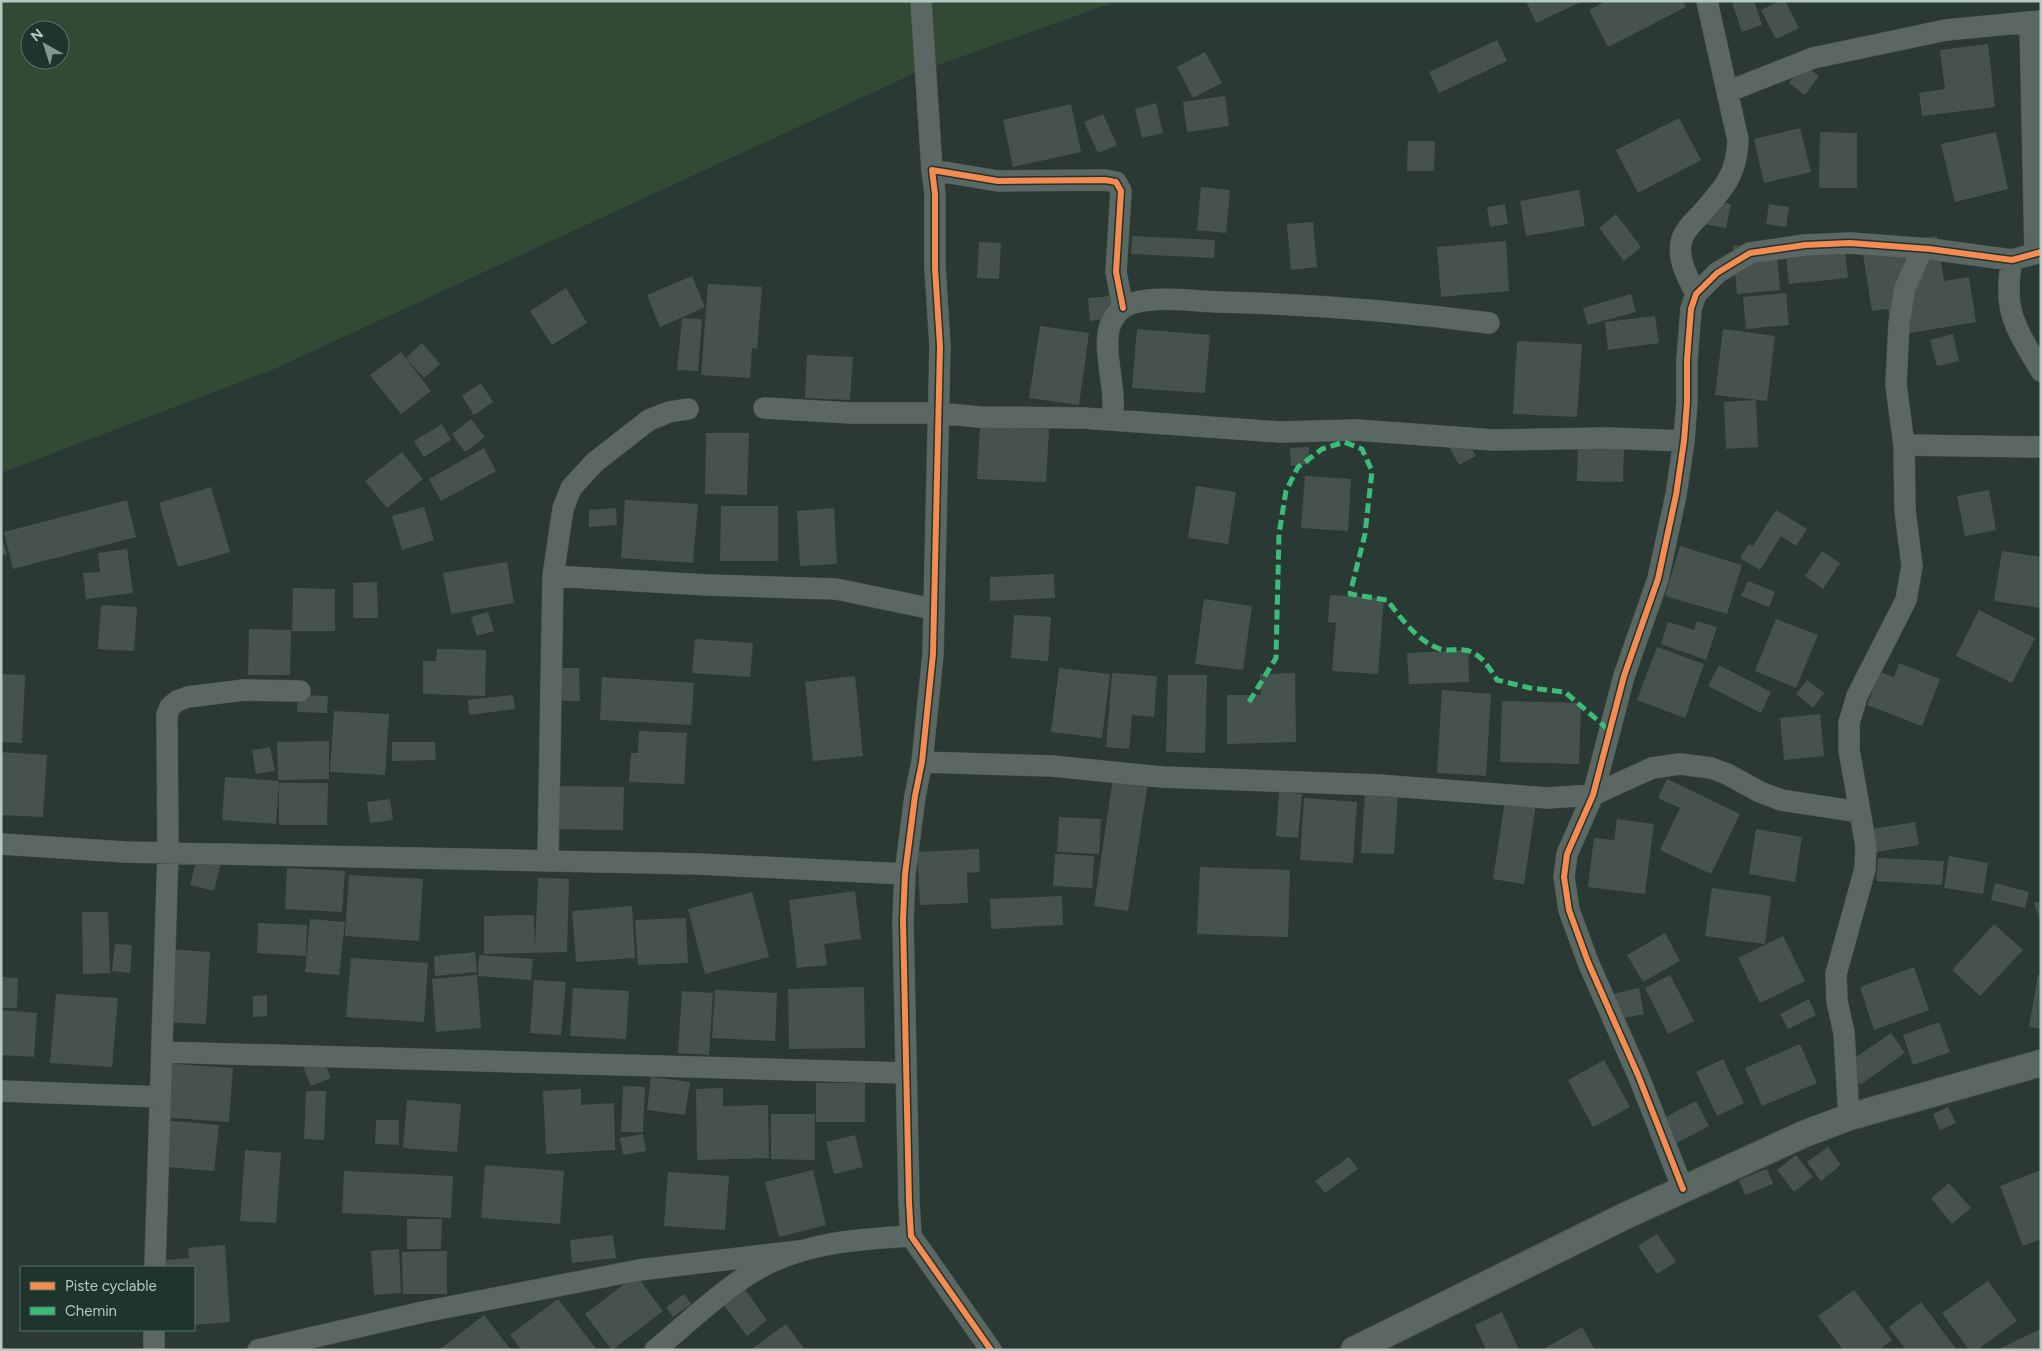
<svg xmlns="http://www.w3.org/2000/svg" width="2042" height="1351" viewBox="0 0 2042 1351" font-family="Figtree,sans-serif">
	<rect width="100%" height="100%" fill="#2b3934"/>
	<path fill="#324934" fill-rule="evenodd" d="M 1,1 L 1118,1 L 913,74 L 272,370 L 1,473 ZM 30,30 L 60,30 L 60,60 L 30,60 Z"/>
	<path fill="#46524e" d="M 1526,1 L 1583,1 L 1536,23 Z
		M 1606,1 L 1683,1 L 1686,7 L 1608,47 L 1589,10 Z
		M 1737,1 L 1754,1 L 1762,25 L 1742,32 L 1732,3 Z
		M 1780,1 L 1785,1 L 1799,28 L 1776,39 L 1761,10 Z
		M 1497,40 L 1507,61 L 1439,93 L 1429,72 Z
		M 1988,44 L 1995,107 L 1922,116 L 1919,93 L 1945,89 L 1940,50 Z
		M 1205,52 L 1222,83 L 1193,98 L 1177,67 Z
		M 1803,64 L 1819,76 L 1805,95 L 1789,83 Z
		M 1225,96 L 1229,126 L 1187,132 L 1183,102 Z
		M 1156,103 L 1163,133 L 1142,138 L 1135,109 Z
		M 1071,104 L 1081,152 L 1013,167 L 1003,120 Z
		M 1103,114 L 1117,145 L 1098,153 L 1084,122 Z
		M 1679,118 L 1701,160 L 1638,193 L 1616,150 Z
		M 1800,128 L 1811,172 L 1764,183 L 1754,139 Z
		M 1820,132 L 1857,133 L 1857,188 L 1819,188 Z
		M 1996,132 L 2008,189 L 1955,202 L 1941,144 Z
		M 1408,141 L 1435,141 L 1434,171 L 1407,171 Z
		M 1201,187 L 1230,190 L 1226,233 L 1197,230 Z
		M 1579,190 L 1585,226 L 1526,236 L 1520,201 Z
		M 1704,198 L 1731,204 L 1726,228 L 1699,223 Z
		M 1505,204 L 1508,224 L 1490,227 L 1487,207 Z
		M 1769,204 L 1789,207 L 1786,227 L 1766,224 Z
		M 1616,214 L 1641,247 L 1624,261 L 1599,228 Z
		M 1313,222 L 1317,267 L 1291,270 L 1287,224 Z
		M 1132,236 L 1215,240 L 1214,258 L 1131,254 Z
		M 1937,236 L 1944,281 L 1969,277 L 1976,322 L 1892,336 L 1888,309 L 1872,311 L 1862,248 Z
		M 1506,241 L 1509,291 L 1441,297 L 1437,247 Z
		M 979,242 L 1001,243 L 999,279 L 977,278 Z
		M 1776,242 L 1780,290 L 1737,294 L 1733,246 Z
		M 1844,242 L 1848,278 L 1789,284 L 1785,249 Z
		M 692,276 L 705,307 L 660,327 L 647,295 Z
		M 708,284 L 762,287 L 757,349 L 752,348 L 750,378 L 701,375 Z
		M 566,288 L 587,323 L 552,345 L 530,311 Z
		M 1786,293 L 1789,325 L 1746,329 L 1743,297 Z
		M 1631,294 L 1636,312 L 1588,325 L 1583,308 Z
		M 1110,296 L 1112,318 L 1090,321 L 1088,298 Z
		M 1655,316 L 1659,343 L 1608,350 L 1605,322 Z
		M 682,318 L 702,319 L 698,371 L 677,370 Z
		M 1040,326 L 1089,333 L 1079,405 L 1029,398 Z
		M 1137,329 L 1210,335 L 1205,393 L 1132,388 Z
		M 1723,329 L 1775,336 L 1767,401 L 1715,395 Z
		M 1953,334 L 1959,361 L 1937,366 L 1930,340 Z
		M 1517,341 L 1582,344 L 1577,417 L 1513,414 Z
		M 422,343 L 440,364 L 424,378 L 406,358 Z
		M 401,352 L 431,391 L 401,414 L 370,375 Z
		M 807,355 L 853,357 L 850,400 L 805,398 Z
		M 481,383 L 493,402 L 474,415 L 462,396 Z
		M 1756,400 L 1758,447 L 1726,449 L 1724,402 Z
		M 471,419 L 485,437 L 465,452 L 452,434 Z
		M 442,424 L 451,440 L 424,457 L 414,441 Z
		M 980,426 L 1049,429 L 1046,482 L 977,479 Z
		M 706,433 L 749,433 L 747,495 L 705,494 Z
		M 1466,439 L 1476,456 L 1459,465 L 1450,449 Z
		M 1578,444 L 1624,446 L 1623,482 L 1577,481 Z
		M 1309,447 L 1310,464 L 1291,466 L 1290,448 Z
		M 484,448 L 496,471 L 441,501 L 429,479 Z
		M 402,452 L 423,479 L 387,508 L 365,481 Z
		M 1305,476 L 1351,479 L 1348,531 L 1301,528 Z
		M 1196,486 L 1236,492 L 1228,544 L 1188,538 Z
		M 211,487 L 230,552 L 178,567 L 159,503 Z
		M 1989,490 L 1996,530 L 1965,536 L 1957,496 Z
		M 127,500 L 136,537 L 13,569 L 4,532 Z
		M 625,500 L 698,504 L 693,563 L 621,558 Z
		M 721,506 L 778,506 L 778,561 L 720,561 Z
		M 424,507 L 434,540 L 402,550 L 392,516 Z
		M 616,508 L 617,525 L 589,527 L 589,510 Z
		M 834,508 L 837,564 L 800,566 L 797,511 Z
		M 1776,510 L 1807,529 L 1796,546 L 1781,536 L 1760,570 L 1740,558 L 1749,544 L 1753,546 Z
		M 1,536 L 7,554 L 1,556 Z
		M 1680,546 L 1742,565 L 1727,614 L 1665,596 Z
		M 127,549 L 133,593 L 86,599 L 83,573 L 100,572 L 98,553 Z
		M 1822,551 L 1840,563 L 1823,589 L 1805,576 Z
		M 2002,551 L 2041,557 L 2041,608 L 1994,601 Z
		M 507,562 L 514,603 L 451,614 L 443,573 Z
		M 1054,574 L 1055,598 L 990,601 L 990,577 Z
		M 1748,581 L 1775,592 L 1769,607 L 1741,596 Z
		M 377,582 L 378,618 L 353,618 L 353,583 Z
		M 293,588 L 335,589 L 335,631 L 292,631 Z
		M 1330,595 L 1384,598 L 1378,674 L 1332,671 L 1336,623 L 1328,622 Z
		M 1204,599 L 1252,606 L 1243,670 L 1195,664 Z
		M 101,605 L 137,607 L 134,651 L 98,649 Z
		M 1979,610 L 2035,638 L 2012,683 L 1956,656 Z
		M 488,612 L 494,631 L 477,636 L 471,617 Z
		M 1014,615 L 1051,617 L 1048,661 L 1011,658 Z
		M 1776,619 L 1818,635 L 1796,688 L 1755,671 Z
		M 1697,621 L 1717,627 L 1706,660 L 1661,644 L 1668,622 L 1694,630 Z
		M 249,629 L 291,630 L 290,675 L 248,675 Z
		M 695,639 L 753,643 L 750,677 L 692,673 Z
		M 1657,647 L 1704,664 L 1685,718 L 1637,700 Z
		M 437,649 L 486,650 L 485,696 L 423,694 L 423,661 L 436,661 Z
		M 1468,650 L 1469,682 L 1409,684 L 1407,653 Z
		M 1899,663 L 1940,679 L 1922,726 L 1867,705 L 1880,672 L 1894,677 Z
		M 1719,665 L 1771,692 L 1761,713 L 1708,686 Z
		M 554,668 L 579,668 L 580,701 L 554,701 Z
		M 1059,668 L 1110,674 L 1102,738 L 1051,732 Z
		M 1112,673 L 1157,676 L 1154,717 L 1132,715 L 1129,749 L 1106,747 Z
		M 1295,673 L 1296,742 L 1227,744 L 1227,695 L 1261,695 L 1260,674 Z
		M 1,674 L 25,675 L 22,743 L 1,742 Z
		M 1168,675 L 1207,675 L 1205,753 L 1166,752 Z
		M 855,676 L 863,756 L 813,761 L 805,682 Z
		M 602,677 L 694,683 L 691,725 L 600,720 Z
		M 1807,680 L 1824,693 L 1813,708 L 1796,694 Z
		M 1442,690 L 1491,694 L 1486,776 L 1437,773 Z
		M 298,695 L 328,696 L 327,713 L 297,712 Z
		M 513,695 L 515,709 L 469,715 L 468,700 Z
		M 1502,701 L 1581,703 L 1579,764 L 1500,762 Z
		M 334,711 L 389,714 L 385,775 L 330,772 Z
		M 1820,714 L 1824,756 L 1784,760 L 1780,718 Z
		M 639,731 L 687,733 L 684,784 L 629,782 L 631,753 L 638,753 Z
		M 329,741 L 329,779 L 278,780 L 277,742 Z
		M 392,742 L 435,742 L 436,760 L 392,761 Z
		M 270,747 L 275,771 L 256,774 L 252,750 Z
		M 1,752 L 47,755 L 43,817 L 1,815 Z
		M 225,777 L 279,781 L 276,824 L 222,820 Z
		M 1113,778 L 1148,783 L 1128,911 L 1094,906 Z
		M 1667,779 L 1740,814 L 1711,874 L 1660,850 L 1680,808 L 1658,798 Z
		M 279,783 L 328,783 L 327,825 L 279,825 Z
		M 556,786 L 624,787 L 623,830 L 554,829 Z
		M 1279,792 L 1302,794 L 1298,838 L 1276,836 Z
		M 1365,792 L 1398,794 L 1394,854 L 1361,853 Z
		M 1304,798 L 1357,802 L 1353,863 L 1300,860 Z
		M 390,799 L 393,820 L 370,823 L 367,802 Z
		M 1505,800 L 1536,804 L 1524,884 L 1493,879 Z
		M 1059,817 L 1101,819 L 1099,854 L 1057,852 Z
		M 1617,819 L 1654,824 L 1645,894 L 1588,887 L 1594,838 L 1614,840 Z
		M 1915,822 L 1919,845 L 1876,852 L 1873,829 Z
		M 1756,829 L 1802,837 L 1795,882 L 1749,874 Z
		M 979,849 L 980,872 L 967,873 L 968,903 L 920,905 L 917,852 Z
		M 198,853 L 222,859 L 214,891 L 190,885 Z
		M 1055,854 L 1094,856 L 1092,888 L 1053,886 Z
		M 1949,856 L 1988,863 L 1983,894 L 1944,888 Z
		M 1878,858 L 1944,861 L 1942,885 L 1876,881 Z
		M 1200,867 L 1290,870 L 1288,937 L 1197,934 Z
		M 287,868 L 345,871 L 342,912 L 285,909 Z
		M 349,875 L 423,879 L 419,941 L 345,936 Z
		M 538,878 L 569,879 L 567,952 L 484,954 L 484,916 L 534,915 L 535,947 Z
		M 1995,883 L 2029,892 L 2025,908 L 1991,900 Z
		M 1712,888 L 1771,896 L 1765,944 L 1705,936 Z
		M 855,891 L 861,939 L 824,944 L 827,965 L 797,968 L 789,900 Z
		M 752,892 L 769,957 L 705,974 L 688,909 Z
		M 1062,896 L 1063,925 L 991,929 L 990,899 Z
		M 2041,901 L 2041,921 L 2040,921 L 2034,903 Z
		M 632,906 L 635,958 L 576,962 L 572,911 Z
		M 82,912 L 108,912 L 110,973 L 83,974 Z
		M 686,918 L 688,963 L 638,965 L 635,920 Z
		M 310,919 L 345,922 L 339,975 L 305,972 Z
		M 258,923 L 307,925 L 306,956 L 257,953 Z
		M 1994,924 L 2023,950 L 1980,996 L 1952,970 Z
		M 1665,933 L 1680,961 L 1643,982 L 1627,955 Z
		M 1783,936 L 1805,981 L 1760,1003 L 1738,958 Z
		M 115,944 L 132,945 L 130,973 L 112,971 Z
		M 167,949 L 210,952 L 206,1024 L 163,1022 Z
		M 475,952 L 477,972 L 435,976 L 434,956 Z
		M 479,955 L 533,959 L 531,980 L 478,976 Z
		M 351,958 L 428,963 L 424,1022 L 346,1017 Z
		M 1914,967 L 1929,1010 L 1874,1030 L 1860,987 Z
		M 477,975 L 481,1028 L 436,1032 L 432,979 Z
		M 1670,975 L 1694,1021 L 1668,1034 L 1645,988 Z
		M 2038,975 L 2041,975 L 2041,1029 L 2029,1027 Z
		M 1,977 L 18,978 L 17,1008 L 1,1008 Z
		M 534,980 L 566,982 L 561,1035 L 530,1033 Z
		M 864,987 L 865,1048 L 789,1049 L 788,989 Z
		M 573,988 L 629,991 L 626,1039 L 570,1036 Z
		M 1639,988 L 1644,1014 L 1617,1019 L 1613,994 Z
		M 715,990 L 777,993 L 775,1041 L 712,1038 Z
		M 682,991 L 713,993 L 709,1055 L 678,1053 Z
		M 56,994 L 118,998 L 112,1067 L 50,1063 Z
		M 267,995 L 267,1016 L 253,1017 L 253,996 Z
		M 1809,999 L 1816,1015 L 1788,1029 L 1780,1014 Z
		M 1,1010 L 37,1013 L 34,1057 L 1,1055 Z
		M 1939,1022 L 1950,1052 L 1913,1065 L 1903,1035 Z
		M 1891,1033 L 1905,1053 L 1860,1085 L 1846,1064 Z
		M 1800,1044 L 1817,1083 L 1762,1106 L 1745,1068 Z
		M 322,1058 L 331,1078 L 311,1086 L 303,1066 Z
		M 1723,1059 L 1744,1103 L 1717,1116 L 1696,1072 Z
		M 1604,1060 L 1630,1107 L 1593,1127 L 1568,1080 Z
		M 162,1063 L 233,1068 L 229,1122 L 158,1117 Z
		M 651,1077 L 690,1082 L 685,1115 L 647,1110 Z
		M 816,1083 L 865,1083 L 865,1122 L 816,1122 Z
		M 623,1086 L 645,1087 L 643,1132 L 621,1132 Z
		M 723,1088 L 723,1106 L 768,1105 L 769,1158 L 697,1160 L 696,1089 Z
		M 581,1089 L 581,1105 L 614,1103 L 615,1150 L 546,1154 L 543,1091 Z
		M 306,1091 L 326,1091 L 324,1140 L 304,1139 Z
		M 407,1100 L 461,1104 L 457,1152 L 403,1148 Z
		M 1696,1101 L 1709,1126 L 1677,1143 L 1664,1118 Z
		M 1948,1107 L 1956,1123 L 1940,1130 L 1933,1114 Z
		M 771,1114 L 815,1114 L 815,1160 L 771,1159 Z
		M 161,1120 L 219,1125 L 214,1171 L 156,1166 Z
		M 376,1120 L 399,1120 L 399,1145 L 375,1144 Z
		M 643,1134 L 646,1151 L 623,1155 L 620,1138 Z
		M 855,1135 L 863,1167 L 834,1174 L 826,1142 Z
		M 1828,1147 L 1841,1165 L 1821,1181 L 1807,1162 Z
		M 245,1150 L 281,1153 L 276,1223 L 240,1221 Z
		M 1796,1155 L 1813,1177 L 1794,1192 L 1777,1170 Z
		M 1349,1157 L 1358,1169 L 1325,1193 L 1315,1181 Z
		M 485,1165 L 564,1171 L 560,1224 L 481,1218 Z
		M 1767,1169 L 1773,1184 L 1745,1195 L 1739,1180 Z
		M 813,1170 L 826,1225 L 779,1237 L 765,1182 Z
		M 2041,1170 L 2041,1239 L 2023,1246 L 2000,1186 Z
		M 344,1171 L 453,1176 L 451,1218 L 342,1213 Z
		M 668,1172 L 729,1176 L 725,1230 L 664,1226 Z
		M 1949,1183 L 1971,1208 L 1952,1224 L 1931,1198 Z
		M 407,1219 L 442,1219 L 441,1249 L 407,1249 Z
		M 1657,1234 L 1676,1262 L 1657,1274 L 1638,1246 Z
		M 613,1235 L 616,1258 L 572,1263 L 570,1240 Z
		M 225,1245 L 230,1322 L 194,1325 L 194,1267 L 166,1267 L 166,1260 L 189,1258 L 188,1248 Z
		M 399,1249 L 401,1293 L 374,1295 L 371,1251 Z
		M 447,1251 L 447,1294 L 403,1294 L 402,1252 Z
		M 636,1275 L 663,1311 L 612,1350 L 585,1314 Z
		M 1988,1281 L 2017,1321 L 1977,1350 L 1969,1350 L 1942,1313 Z
		M 744,1288 L 767,1320 L 747,1336 L 723,1304 Z
		M 1854,1290 L 1892,1340 L 1879,1350 L 1843,1350 L 1818,1316 Z
		M 684,1294 L 691,1304 L 673,1317 L 666,1307 Z
		M 558,1299 L 597,1350 L 522,1350 L 510,1335 Z
		M 1921,1302 L 1957,1350 L 1906,1350 L 1889,1327 Z
		M 1502,1312 L 1519,1350 L 1486,1350 L 1475,1325 Z
		M 484,1315 L 511,1350 L 439,1350 Z
		M 786,1324 L 805,1350 L 750,1350 Z
		M 1582,1327 L 1595,1350 L 1542,1350 Z
		M 2041,1329 L 2041,1350 L 1997,1350 Z"/>
	<g fill="none" stroke-linecap="round" stroke-linejoin="round">
		<g stroke="#495450" stroke-width="22">
			<path id="minor" d="M 921,1 L 932,170
				M 2030,22 L 2035,253
				M 1727,92 L 1813,58 L 1946,30 L 2041,21
				M 2012,260 C 2002,311 2016,328 2041,371
				M 1696,294 C 1688,278 1676,258 1682,239 C 1685,230 1694,221 1701,214 C 1723,189 1737,175 1738,140 L 1707,1
				M 764,408 L 851,413 L 939,413 L 979,417 L 1083,418 L 1280,432 L 1356,430 L 1494,440 L 1607,438 L 1684,441
				M 1111,420 C 1120,389 1096,341 1115,316 C 1119,310 1127,305 1133,303 C 1159,296 1190,301 1217,302 C 1308,304 1398,311 1489,323
				M 1904,445 L 2041,447
				M 553,576 L 707,585 L 836,589 L 933,609
				M 922,762 L 1052,766 L 1162,777 L 1378,785 L 1548,798 L 1593,795 L 1652,768 L 1680,764 L 1711,768 L 1727,774 L 1760,792 L 1781,800 L 1859,812
				M 1,844 L 125,852 L 698,864 L 905,874
				M 548,861 L 553,576 L 563,509 L 571,488 L 595,462 L 649,420 L 669,412 L 688,409
				M 162,1052 L 906,1073
				M 1,1091 L 161,1097
				M 1849,1117 L 1844,1033 L 1837,1001 L 1836,974 L 1865,869 L 1866,846 L 1849,750 L 1849,723 L 1857,696 L 1906,600 L 1912,566 L 1905,510 L 1904,445 L 1896,385 L 1899,324 L 1905,288 L 1922,250
				M 1683,1189 L 1638,1075 L 1588,962 L 1569,910 L 1564,877 L 1567,854 L 1593,795 L 1624,676 L 1658,579 L 1676,495 L 1684,441 L 1687,402 L 1687,360 L 1691,309 L 1696,294 L 1717,273 L 1750,253 L 1805,245 L 1850,243 L 1930,249 L 2012,260 L 2041,252
				M 155,1267 L 168,852 L 167,715 L 170,707 L 177,701 L 188,697 L 244,690 L 300,691
				M 154,1350 L 154,1330
				M 258,1350 L 423,1312 L 639,1270 L 799,1251
				M 655,1350 C 688,1323 729,1283 767,1264 C 812,1242 861,1239 911,1236
				M 991,1350 L 911,1236 L 909,1202 L 903,920 L 905,874 L 915,796 L 922,762 L 933,654 L 940,346 L 935,268 L 935,194 L 932,170 L 998,181 L 1105,180 L 1116,182 L 1121,191 L 1116,272 L 1123,308"/>
		</g>
		<g stroke="#495450" stroke-width="28">
			<path id="tertiary" d="M 1354,1350 L 1625,1216 L 1804,1134 L 1849,1117 L 2041,1063"/>
		</g>
		<use href="#minor" stroke="#5b6762" stroke-width="21"/>
		<use href="#tertiary" stroke="#5b6762" stroke-width="26"/>
		<path stroke="#3abd76" stroke-width="5" stroke-dasharray="10 5" stroke-linecap="butt" d="M 1249,702 L 1276,658 L 1279,534 L 1286,491 L 1298,467 L 1322,449 L 1344,442 L 1362,449 L 1372,471 L 1365,534 L 1350,594 L 1387,600 C 1401,618 1417,641 1440,649 C 1447,651 1456,649 1464,650 C 1479,651 1490,668 1497,680 L 1530,688 L 1565,692 L 1610,731"/>
		<g stroke="#1e342d" stroke-width="9">
			<path id="cycleway" d="M 1683,1189 L 1638,1075 L 1588,962 L 1569,910 L 1564,877 L 1567,854 L 1593,795 L 1624,676 L 1658,579 L 1676,495 L 1684,441 L 1687,402 L 1687,360 L 1691,309 L 1696,294 L 1717,273 L 1750,253 L 1805,245 L 1850,243 L 1930,249 L 2012,260 L 2041,252
				M 991,1350 L 911,1236 L 909,1202 L 903,920 L 905,874 L 915,796 L 922,762 L 933,654 L 940,346 L 935,268 L 935,194 L 932,170 L 998,181 L 1105,180 L 1116,182 L 1121,191 L 1116,272 L 1123,308"/>
		</g>
		<use href="#cycleway" stroke="#f68b52" stroke-width="6"/>
	</g>
	<rect width="2042" height="1351" fill="none" stroke="#b5cac3" stroke-width="5"/>
	<rect x="20" y="1266" width="175" height="65" fill="#1e342d" stroke="#5a7069"/>
	<rect x="30" y="1282" width="25" height="8" fill="#f68b52" stroke="#5a7069"/>
	<text x="65" y="1291" font-size="15" fill="#b5cac3">Piste cyclable</text>
	<rect x="30" y="1307" width="25" height="8" fill="#3abd76" stroke="#5a7069"/>
	<text x="65" y="1316" font-size="15" fill="#b5cac3">Chemin</text>
	<g transform="translate(45 45) rotate(321)"><circle r="24" fill="#1e342d" stroke="#5a7069"/>
	<path d="M0-4L9 19L0 12L-9 19Z" fill="#859791"/>
	<text y="-8" font-size="14" font-weight="bold" text-anchor="middle" fill="#b5cac3">N</text>
	</g>
</svg>
